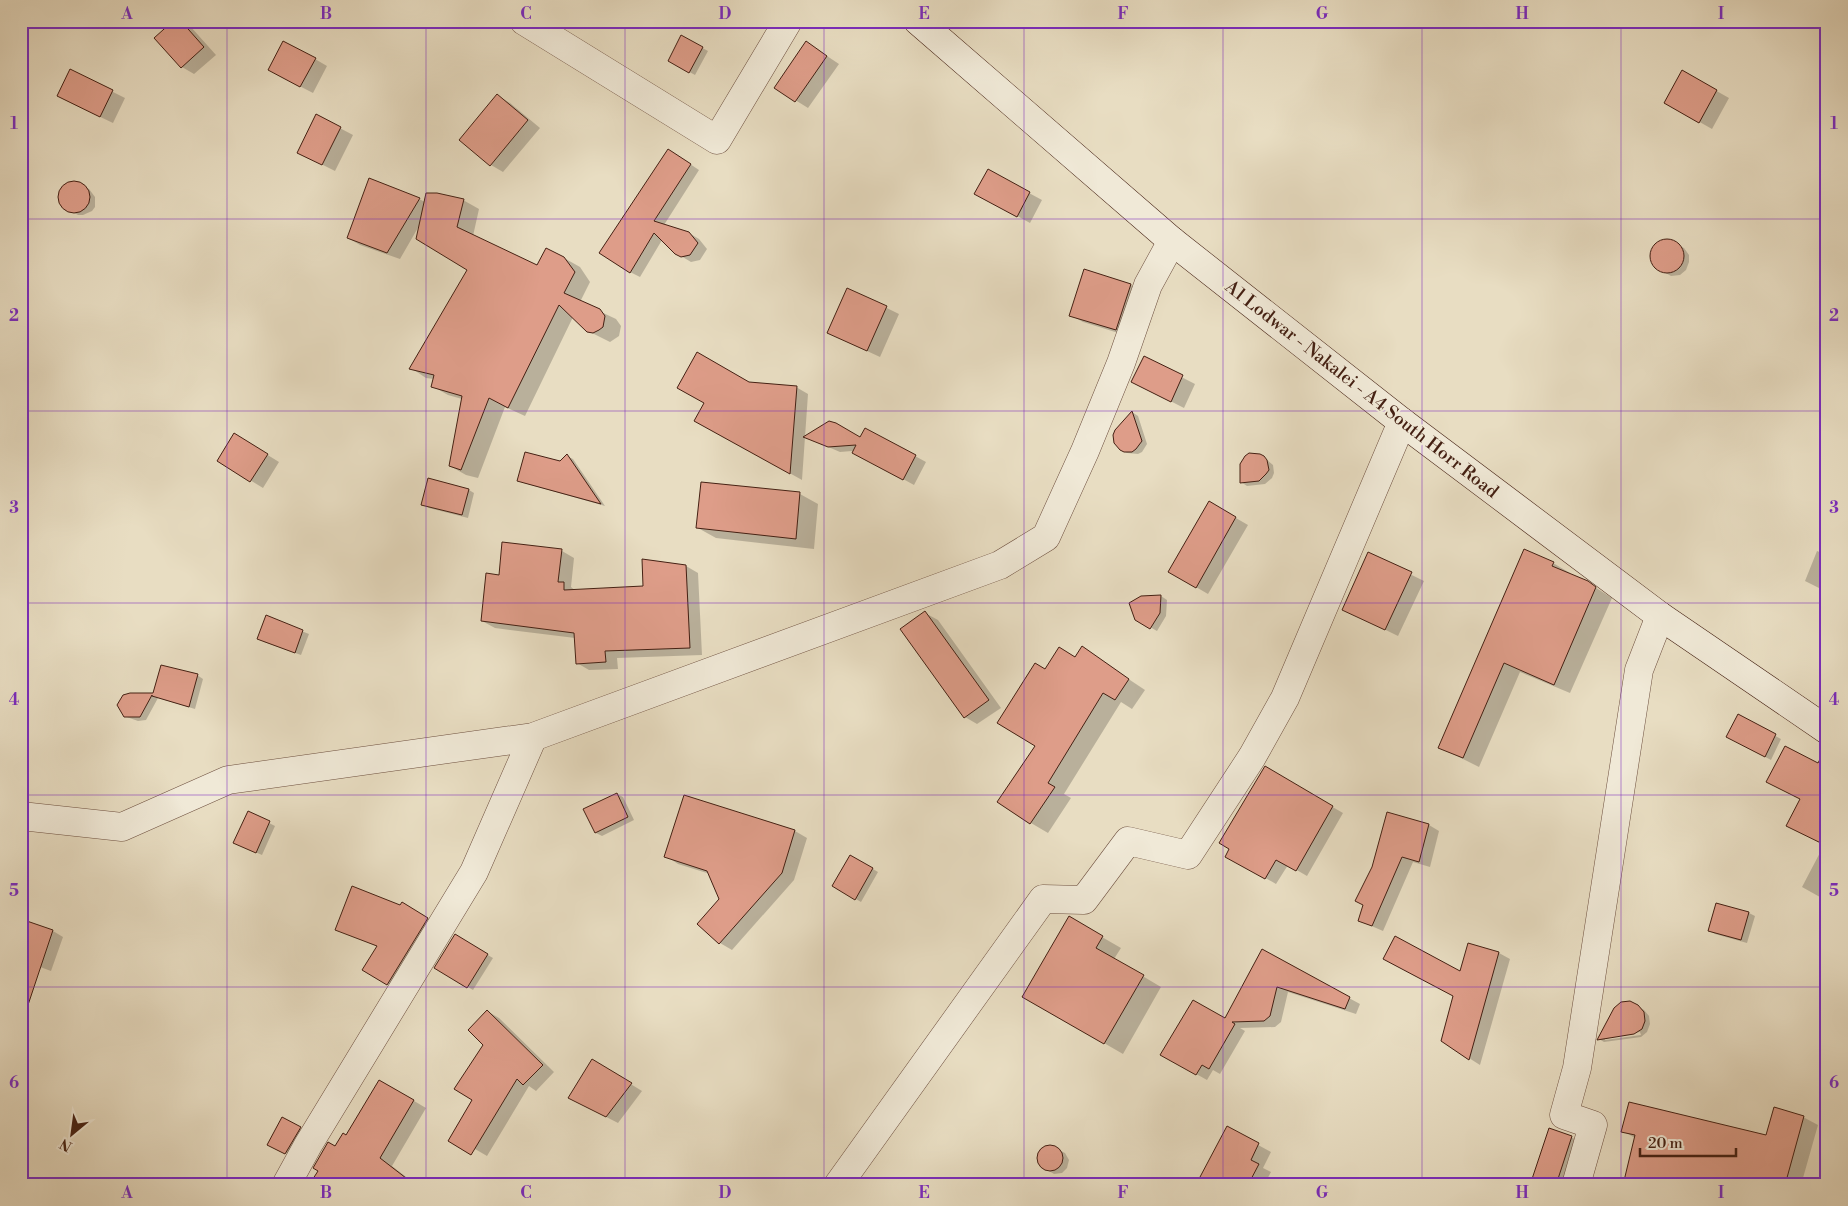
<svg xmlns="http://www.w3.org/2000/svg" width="1848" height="1206" viewBox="0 0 1848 1206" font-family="'Libre Bodoni',serif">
	<rect width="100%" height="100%" fill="#e8ddc2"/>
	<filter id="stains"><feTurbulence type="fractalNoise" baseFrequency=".004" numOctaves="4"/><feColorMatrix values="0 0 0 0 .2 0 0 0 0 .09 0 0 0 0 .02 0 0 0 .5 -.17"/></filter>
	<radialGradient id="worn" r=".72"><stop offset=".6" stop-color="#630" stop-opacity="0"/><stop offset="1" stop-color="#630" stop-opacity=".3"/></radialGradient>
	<path fill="#0003" fill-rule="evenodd" d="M 175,21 L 182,21 L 190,26 L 216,55 L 194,74 L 182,67 Z
		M 1273,21 L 1281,21 L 1279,25 Z
		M 682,37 L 708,51 L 695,75 L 669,61 Z
		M 818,50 L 839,64 L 808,108 L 776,88 Z
		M 315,59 L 327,66 L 313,93 L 282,77 Z
		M 71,71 L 125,98 L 113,123 L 71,103 Z
		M 1683,72 L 1729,98 L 1712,129 L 1666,103 Z
		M 498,96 L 510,103 L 540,128 L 503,172 L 491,165 Z
		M 317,116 L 353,135 L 335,171 L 299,153 Z
		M 678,156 L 699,170 L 664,225 L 689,233 L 699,239 L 707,249 L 700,260 L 691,262 L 676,253 L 662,240 L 640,277 L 630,272 Z
		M 988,171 L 1042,200 L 1030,223 L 988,200 Z
		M 74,182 L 89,189 L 95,197 L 95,207 L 92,211 L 83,215 L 78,215 L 64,207 L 60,199 L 61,190 L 64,186 Z
		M 419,199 L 425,202 L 463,200 L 479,209 L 473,236 L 538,267 L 564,258 L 580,267 L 590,282 L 580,302 L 616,319 L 621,326 L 619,336 L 610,342 L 588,331 L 573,317 L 525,416 L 505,407 L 478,478 L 466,475 L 450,466 L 462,399 L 448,395 L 432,386 L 434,379 L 426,378 L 411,368 L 468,269 L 419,226 L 400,259 L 360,245 L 348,238 Z
		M 1669,241 L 1684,248 L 1689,255 L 1689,262 L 1686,270 L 1680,275 L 1671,276 L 1664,272 L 1657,269 L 1652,262 L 1651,254 L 1655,246 L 1661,242 Z
		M 1131,285 L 1143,292 L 1128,336 L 1083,322 L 1070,315 Z
		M 848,289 L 899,314 L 880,357 L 841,339 Z
		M 1144,358 L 1195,384 L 1184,408 L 1133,382 Z
		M 749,383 L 796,387 L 808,394 L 802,480 L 708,428 Z
		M 1132,412 L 1138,416 L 1147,444 L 1142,452 L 1138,454 L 1127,453 L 1120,449 Z
		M 805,437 L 861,438 L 915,456 L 926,462 L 914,485 L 852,451 L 840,452 Z
		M 247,442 L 279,462 L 263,488 L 250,480 Z
		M 567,456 L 573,459 L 605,506 L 524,483 L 518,480 L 561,463 Z
		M 1266,459 L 1273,465 L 1274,473 L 1272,478 L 1265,484 L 1247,486 L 1241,482 Z
		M 703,483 L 800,494 L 818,504 L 814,549 L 716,538 L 698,528 Z
		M 469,490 L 474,493 L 468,518 L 429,508 L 423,504 Z
		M 1210,503 L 1248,525 L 1208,594 L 1170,572 Z
		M 562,551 L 574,558 L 571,587 L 576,591 L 644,587 L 686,566 L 698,573 L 702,655 L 617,658 L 618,669 L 589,670 L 577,663 L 575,638 L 495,628 L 482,621 L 500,576 Z
		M 1817,551 L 1827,555 L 1827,592 L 1805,581 Z
		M 1369,554 L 1424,581 L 1398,636 L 1343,609 Z
		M 1553,563 L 1570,573 L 1569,574 L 1587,582 L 1612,598 L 1570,693 L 1520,672 L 1479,767 L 1439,747 Z
		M 1161,596 L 1167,600 L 1166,616 L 1157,631 L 1136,619 Z
		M 925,613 L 938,620 L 1001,708 L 977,724 L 965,717 Z
		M 266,617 L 309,634 L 301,655 L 264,642 Z
		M 1082,648 L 1145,690 L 1132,709 L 1121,702 L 1064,794 L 1071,798 L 1048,833 L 1031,823 L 1037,746 L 1046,671 L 1076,658 Z
		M 197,675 L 203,679 L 195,709 L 158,698 L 146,720 L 138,721 L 124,716 L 119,705 L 154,694 Z
		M 1738,716 L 1781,739 L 1771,760 L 1728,737 Z
		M 1265,768 L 1343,813 L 1307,876 L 1288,865 L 1276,884 L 1227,856 Z
		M 1827,769 L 1827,901 L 1802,887 L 1824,845 L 1788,825 L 1801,800 L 1786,792 Z
		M 617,794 L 623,797 L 634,820 L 602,836 L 596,833 Z
		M 685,796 L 795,831 L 807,838 L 794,880 L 732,950 L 720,943 L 721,899 L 710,874 L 678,864 L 666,856 Z
		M 249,813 L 275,826 L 262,855 L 241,846 Z
		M 1388,814 L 1429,825 L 1439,831 L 1430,867 L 1413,862 L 1383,931 L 1360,921 Z
		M 851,856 L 878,872 L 861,902 L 834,886 Z
		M 402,904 L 436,924 L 397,989 L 364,970 L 378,947 L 336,929 L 401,907 Z
		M 1717,904 L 1749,913 L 1755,916 L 1747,943 L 1715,934 L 1709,931 Z
		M 1069,918 L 1121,948 L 1114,959 L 1161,987 L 1123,1054 L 1024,997 Z
		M 21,920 L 53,931 L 63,937 L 51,971 L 21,960 Z
		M 455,936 L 493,958 L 473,990 L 436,968 Z
		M 1262,951 L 1360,1004 L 1356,1014 L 1288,992 L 1281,1022 L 1275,1027 L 1240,1028 L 1245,1031 L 1220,1074 L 1213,1070 L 1207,1080 L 1162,1055 L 1225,1020 Z
		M 1499,953 L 1510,959 L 1480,1065 L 1442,1041 L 1461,973 Z
		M 1637,1006 L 1644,1010 L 1649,1016 L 1650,1024 L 1647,1032 L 1641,1037 L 1604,1042 L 1599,1039 ZM 1640,1032 L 1641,1035 L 1605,1040 L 1605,1037 Z
		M 487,1011 L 499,1018 L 554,1072 L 536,1091 L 529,1086 L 487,1156 L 475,1149 L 456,1129 L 474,1100 L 484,1045 Z
		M 603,1067 L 642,1091 L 618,1123 L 581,1104 Z
		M 380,1081 L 426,1108 L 392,1166 L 414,1183 L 413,1185 L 335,1148 L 347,1137 Z
		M 1803,1117 L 1818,1125 L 1801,1185 L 1624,1185 L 1635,1138 L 1623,1131 L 1767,1137 Z
		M 282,1119 L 306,1132 L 292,1156 L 269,1144 Z
		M 1227,1128 L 1271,1152 L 1263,1168 L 1271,1172 L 1264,1185 L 1215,1185 Z
		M 1571,1137 L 1584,1144 L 1570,1185 L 1531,1185 Z
		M 1051,1146 L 1065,1153 L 1069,1160 L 1067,1168 L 1062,1173 L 1054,1174 L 1041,1166 L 1038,1160 L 1039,1152 L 1044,1147 Z"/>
	<path fill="#de9d89" stroke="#442013" d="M 173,21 L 181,21 L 204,47 L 181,68 L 154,38 Z
		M 681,35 L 703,47 L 689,73 L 668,61 Z
		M 283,41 L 316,58 L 300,87 L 268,70 Z
		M 806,41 L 827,56 L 795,102 L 774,88 Z
		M 70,69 L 113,90 L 100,117 L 57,96 Z
		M 1682,70 L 1717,90 L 1699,123 L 1664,103 Z
		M 497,94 L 528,120 L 490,166 L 459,140 Z
		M 316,114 L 341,127 L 322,165 L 297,153 Z
		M 668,149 L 691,164 L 654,221 L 689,232 L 698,243 L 690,255 L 681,257 L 675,254 L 654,233 L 630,273 L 599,253 Z
		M 988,169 L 1030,192 L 1017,217 L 974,194 Z
		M 369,178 L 420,198 L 387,253 L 347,238 Z
		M58 197a16 16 0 1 1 32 0a16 16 0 1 1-32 0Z
		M 426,193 L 437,193 L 464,199 L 457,227 L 537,265 L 546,248 L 564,257 L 575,272 L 564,293 L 600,309 L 605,316 L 603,327 L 599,330 L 593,333 L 587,332 L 559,305 L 508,408 L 489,398 L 461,470 L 449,466 L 462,396 L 431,387 L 434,375 L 409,369 L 467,270 L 416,239 Z
		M1650 256a17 17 0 1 1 34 0a17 17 0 1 1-34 0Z
		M 1084,269 L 1131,284 L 1116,330 L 1069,316 Z
		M 847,288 L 887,306 L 867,351 L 827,333 Z
		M 697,352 L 749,382 L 797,386 L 790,474 L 694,421 L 704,403 L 677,388 Z
		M 1144,356 L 1183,375 L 1171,402 L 1131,382 Z
		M 1132,411 L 1142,441 L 1136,449 L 1132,452 L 1124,452 L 1120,450 L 1114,443 L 1113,435 L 1115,430 Z
		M 829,421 L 836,423 L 860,437 L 865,428 L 916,455 L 903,480 L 852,453 L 856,445 L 828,447 L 803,437 Z
		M 234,433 L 268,454 L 250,482 L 217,461 Z
		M 525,452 L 560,461 L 567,454 L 601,504 L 517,481 Z
		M 1249,453 L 1260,454 L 1264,456 L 1267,460 L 1269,470 L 1266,474 L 1259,481 L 1240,483 L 1240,464 L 1245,456 Z
		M 428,478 L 469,489 L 462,515 L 421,505 Z
		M 701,482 L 800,492 L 796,539 L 696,528 Z
		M 1209,501 L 1236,517 L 1196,588 L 1168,572 Z
		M 502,542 L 562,549 L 558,582 L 564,582 L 564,590 L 643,586 L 642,559 L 686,565 L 690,648 L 605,651 L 606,662 L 576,664 L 574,633 L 481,621 L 486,573 L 499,575 Z
		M 1524,549 L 1554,562 L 1552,566 L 1588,581 L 1596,587 L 1554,685 L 1504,663 L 1463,758 L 1438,748 Z
		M 1368,552 L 1412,572 L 1385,630 L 1342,610 Z
		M 1161,595 L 1160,613 L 1150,629 L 1135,620 L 1129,603 L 1141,596 Z
		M 925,611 L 989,700 L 964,718 L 900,629 Z
		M 266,615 L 303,630 L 295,653 L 257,639 Z
		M 1082,646 L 1129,679 L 1115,700 L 1103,693 L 1048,783 L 1055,787 L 1030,824 L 997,802 L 1035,746 L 997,723 L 1035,663 L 1045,669 L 1059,647 L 1075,657 Z
		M 161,665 L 198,674 L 189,707 L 152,696 L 152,695 L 140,717 L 124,717 L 117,705 L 123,695 L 130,693 L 153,693 Z
		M 1738,714 L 1776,734 L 1765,757 L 1726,737 Z
		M 1785,746 L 1818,763 L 1827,746 L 1827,846 L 1786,826 L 1800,799 L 1766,782 Z
		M 1265,766 L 1333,806 L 1296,871 L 1276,860 L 1265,879 L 1225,857 L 1229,849 L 1219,843 Z
		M 617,793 L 628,817 L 595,833 L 583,809 Z
		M 684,795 L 795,830 L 782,873 L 719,944 L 697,924 L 719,899 L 707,871 L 664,857 Z
		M 248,811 L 270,821 L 256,853 L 233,843 Z
		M 1387,812 L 1429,824 L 1419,862 L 1402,857 L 1372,926 L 1358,921 L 1363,905 L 1355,901 L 1372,867 Z
		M 850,855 L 873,868 L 855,900 L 832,886 Z
		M 352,886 L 400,905 L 402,902 L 428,918 L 387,985 L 362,970 L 377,946 L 335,930 Z
		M 1716,903 L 1749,912 L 1741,940 L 1708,931 Z
		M 1069,916 L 1103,936 L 1096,948 L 1144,975 L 1104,1044 L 1022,997 Z
		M 21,919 L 53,930 L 26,1011 L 21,1010 Z
		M 455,934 L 488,954 L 467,988 L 434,968 Z
		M 1395,936 L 1460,971 L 1468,943 L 1499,952 L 1469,1060 L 1441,1041 L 1453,996 L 1383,959 Z
		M 1262,949 L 1350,997 L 1345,1009 L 1277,987 L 1270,1016 L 1264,1021 L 1232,1022 L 1235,1024 L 1209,1069 L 1202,1065 L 1196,1075 L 1160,1055 L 1193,1000 L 1225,1018 Z
		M 1630,1001 L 1638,1005 L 1644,1012 L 1645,1021 L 1642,1029 L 1634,1034 L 1597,1040 L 1614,1008 L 1621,1002 Z
		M 487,1010 L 543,1065 L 523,1085 L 517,1079 L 471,1155 L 448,1141 L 472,1100 L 454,1089 L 483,1045 L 468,1030 Z
		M 592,1059 L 632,1083 L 606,1117 L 568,1098 Z
		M 379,1080 L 414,1100 L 380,1158 L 415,1185 L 309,1185 L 318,1171 L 313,1168 L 328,1142 L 335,1146 L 343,1133 L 346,1135 Z
		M 1629,1102 L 1766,1135 L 1774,1107 L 1804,1116 L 1785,1185 L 1623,1185 L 1635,1135 L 1621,1132 Z
		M 282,1117 L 301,1127 L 285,1154 L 267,1145 Z
		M 1227,1126 L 1259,1143 L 1251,1160 L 1259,1164 L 1248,1185 L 1214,1185 L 1200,1177 Z
		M 1549,1128 L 1572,1136 L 1556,1185 L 1530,1185 Z
		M1037 1158a13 13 0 1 1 26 0a13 13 0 1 1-26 0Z"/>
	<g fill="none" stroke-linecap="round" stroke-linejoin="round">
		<g stroke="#6d4f3f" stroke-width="29">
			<path id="minor" d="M 524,21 L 717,140 L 788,21
				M 21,816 L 122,827 L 228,780 L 533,737 L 1000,565 L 1046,537 L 1085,451 L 1121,363 L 1148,285 L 1172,241
				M 286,1185 L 308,1145 L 474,872 L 533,737
				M 838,1185 L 1043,899 L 1084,900 L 1128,841 L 1188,855 L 1252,757 L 1285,698 L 1402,422
				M 1576,1185 L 1593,1125 L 1564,1115 L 1577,1068 L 1639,670 L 1660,616"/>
		</g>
		<g stroke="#442013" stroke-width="29">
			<path id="secondary" d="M 918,21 L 1172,241 L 1402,422 L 1660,616 L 1827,730"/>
		</g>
		<use href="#minor" stroke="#f0e9d7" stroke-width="28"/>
		<use href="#secondary" stroke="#f0e9d7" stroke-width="28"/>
	</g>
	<path fill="none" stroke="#7b2cbf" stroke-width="1" stroke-opacity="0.55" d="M 227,21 L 227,1185M 426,21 L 426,1185M 625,21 L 625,1185M 824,21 L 824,1185M 1024,21 L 1024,1185M 1223,21 L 1223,1185M 1422,21 L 1422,1185M 1621,21 L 1621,1185M 21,219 L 1827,219M 21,411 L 1827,411M 21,603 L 1827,603M 21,795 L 1827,795M 21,987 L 1827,987"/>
	<g text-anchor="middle" stroke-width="4" stroke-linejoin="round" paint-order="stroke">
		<g font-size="18" fill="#442013" stroke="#f0e9d7">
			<text transform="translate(1362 389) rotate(38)" y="6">A1 Lodwar - Nakalei - A4 South Horr Road</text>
		</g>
	</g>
	<rect width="1848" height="1206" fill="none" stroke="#e8ddc2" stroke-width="55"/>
	<g transform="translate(72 1134) rotate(209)" stroke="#f0e9d7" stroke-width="4" paint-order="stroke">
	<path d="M0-4L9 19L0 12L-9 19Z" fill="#442013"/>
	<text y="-8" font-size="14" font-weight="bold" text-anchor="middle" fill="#442013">N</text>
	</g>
	<path d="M1640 1148v8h96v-8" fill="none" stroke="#442013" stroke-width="2.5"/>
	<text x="1648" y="1148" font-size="15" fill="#442013" stroke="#f0e9d7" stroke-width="4" paint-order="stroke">20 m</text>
	<rect x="28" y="28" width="1792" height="1150" fill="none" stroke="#7b2cbf" stroke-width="2"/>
	<g font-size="16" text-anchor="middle" font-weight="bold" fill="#7b2cbf">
		<text x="127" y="19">A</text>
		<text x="326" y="19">B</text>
		<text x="526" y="19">C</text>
		<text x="725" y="19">D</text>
		<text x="924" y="19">E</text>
		<text x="1123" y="19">F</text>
		<text x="1322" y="19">G</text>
		<text x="1522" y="19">H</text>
		<text x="1721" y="19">I</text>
		<text x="14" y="129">1</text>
		<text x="1834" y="129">1</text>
		<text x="14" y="321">2</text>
		<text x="1834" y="321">2</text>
		<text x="14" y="513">3</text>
		<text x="1834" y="513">3</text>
		<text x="14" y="705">4</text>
		<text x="1834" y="705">4</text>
		<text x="14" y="896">5</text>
		<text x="1834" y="896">5</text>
		<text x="14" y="1088">6</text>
		<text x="1834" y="1088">6</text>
		<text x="127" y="1198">A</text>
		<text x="326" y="1198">B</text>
		<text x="526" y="1198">C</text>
		<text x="725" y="1198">D</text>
		<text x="924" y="1198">E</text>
		<text x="1123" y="1198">F</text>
		<text x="1322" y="1198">G</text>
		<text x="1522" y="1198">H</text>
		<text x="1721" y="1198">I</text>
	</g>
	<rect width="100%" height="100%" filter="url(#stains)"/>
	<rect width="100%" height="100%" fill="url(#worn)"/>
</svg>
